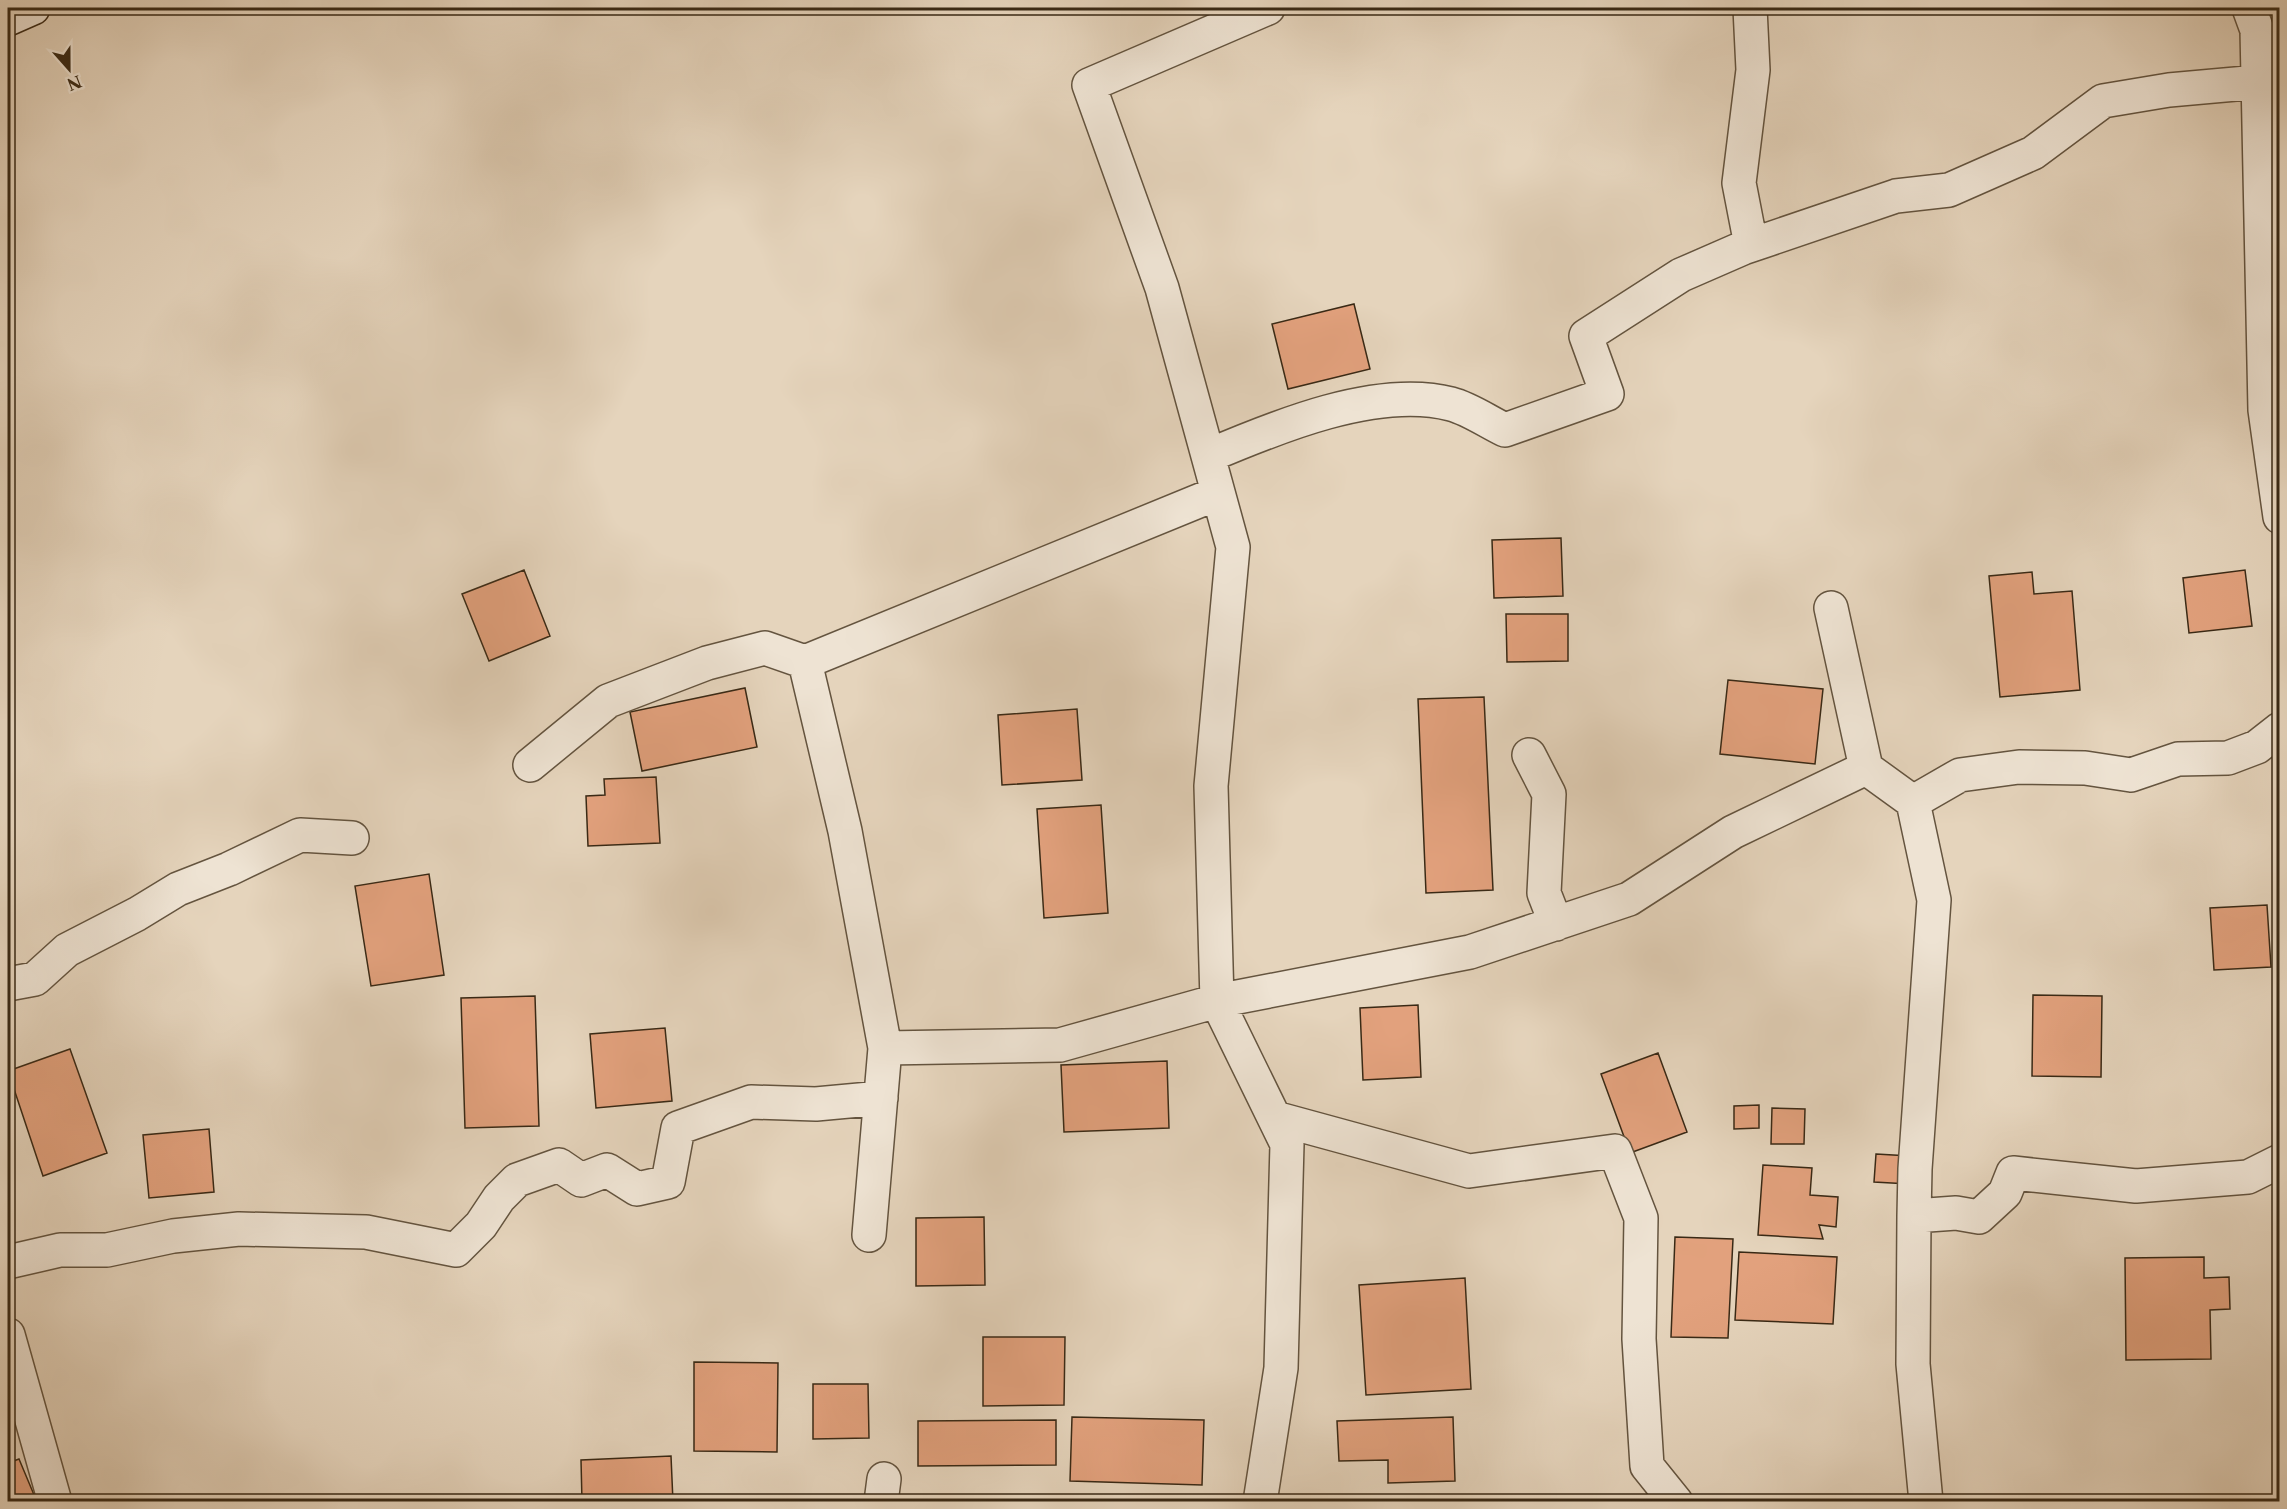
<svg xmlns="http://www.w3.org/2000/svg" width="2287" height="1509" viewBox="0 0 2287 1509" font-family="'Libre Caslon Text',serif">
	<rect width="100%" height="100%" fill="#e5d4bc"/>
	<filter id="stains"><feTurbulence type="fractalNoise" baseFrequency=".00333" numOctaves="4"/><feColorMatrix values="0 0 0 0 .2 0 0 0 0 .09 0 0 0 0 .02 0 0 0 .5 -.17"/></filter>
	<radialGradient id="worn" r=".72"><stop offset=".6" stop-color="#630" stop-opacity="0"/><stop offset="1" stop-color="#630" stop-opacity=".3"/></radialGradient>
	<path fill="#e2a17d" stroke="#392915" stroke-width="1.5" d="M 1354,304 L 1370,369 L 1288,389 L 1272,324 Z
		M 1561,538 L 1563,596 L 1494,598 L 1492,540 Z
		M 524,570 L 550,636 L 489,661 L 462,594 Z
		M 2245,570 L 2252,626 L 2189,633 L 2183,578 Z
		M 2032,572 L 2034,594 L 2072,591 L 2080,690 L 2000,697 L 1989,576 Z
		M 1506,614 L 1568,614 L 1568,661 L 1507,662 Z
		M 1728,680 L 1823,689 L 1815,764 L 1720,754 Z
		M 745,688 L 757,747 L 642,771 L 630,712 Z
		M 1484,697 L 1493,890 L 1426,893 L 1418,699 Z
		M 1077,709 L 1082,780 L 1002,785 L 998,715 Z
		M 656,777 L 660,843 L 588,846 L 586,796 L 605,795 L 604,779 Z
		M 1101,805 L 1108,913 L 1044,918 L 1037,809 Z
		M 429,874 L 444,975 L 371,986 L 355,886 Z
		M 2267,905 L 2271,967 L 2214,970 L 2210,908 Z
		M 2033,995 L 2102,996 L 2101,1077 L 2032,1076 Z
		M 535,996 L 539,1126 L 465,1128 L 461,998 Z
		M 1418,1005 L 1421,1077 L 1363,1080 L 1360,1008 Z
		M 665,1028 L 672,1101 L 596,1108 L 590,1034 Z
		M 70,1049 L 107,1153 L 43,1176 L 8,1071 Z
		M 1658,1053 L 1687,1132 L 1630,1153 L 1601,1074 Z
		M 1167,1061 L 1169,1128 L 1064,1132 L 1061,1065 Z
		M 1759,1105 L 1759,1128 L 1734,1129 L 1734,1106 Z
		M 1772,1108 L 1805,1109 L 1804,1144 L 1771,1144 Z
		M 209,1129 L 214,1192 L 149,1198 L 143,1135 Z
		M 1876,1154 L 1910,1156 L 1909,1184 L 1874,1182 Z
		M 1763,1165 L 1812,1168 L 1810,1195 L 1838,1197 L 1836,1227 L 1819,1225 L 1823,1239 L 1758,1235 Z
		M 984,1217 L 985,1285 L 916,1286 L 916,1218 Z
		M 1675,1237 L 1733,1239 L 1728,1338 L 1671,1337 Z
		M 1739,1252 L 1837,1257 L 1833,1324 L 1735,1320 Z
		M 2204,1257 L 2204,1278 L 2229,1277 L 2230,1309 L 2210,1310 L 2211,1359 L 2126,1360 L 2125,1258 Z
		M 1465,1278 L 1471,1389 L 1366,1395 L 1359,1285 Z
		M 983,1337 L 1065,1337 L 1064,1405 L 983,1406 Z
		M 694,1362 L 778,1363 L 777,1452 L 694,1451 Z
		M 813,1384 L 868,1384 L 869,1438 L 813,1439 Z
		M 1072,1417 L 1204,1420 L 1202,1485 L 1070,1481 Z
		M 1453,1417 L 1455,1481 L 1388,1483 L 1388,1460 L 1339,1461 L 1337,1421 Z
		M 1056,1420 L 1056,1465 L 918,1466 L 918,1421 Z
		M 671,1456 L 673,1502 L 582,1502 L 581,1460 Z
		M 19,1459 L 37,1502 L 8,1502 L 8,1463 Z"/>
	<g fill="none" stroke-linecap="round" stroke-linejoin="round">
		<g stroke="#64543f" stroke-width="36">
			<path id="street" d="M 1268,8 L 1089,85 L 1162,288 L 1233,547 L 1211,786 L 1217,1001 L 1470,952 L 1629,899 L 1733,832 L 1866,768 L 1913,802 L 1934,900 L 1915,1169 L 1914,1216 L 1913,1364 L 1926,1502
				M 1750,8 L 1753,70 L 1739,183 L 1751,245
				M 2249,8 L 2257,30 L 2265,410 L 2280,517
				M 1208,456 C 1276,427 1377,385 1451,404 C 1470,409 1488,422 1505,430 L 1607,394 L 1586,336 L 1681,275 L 1743,248 L 1896,196 L 1949,190 L 2033,153 L 2103,101 L 2169,90 L 2258,82
				M 1831,608 L 1866,768
				M 1529,755 L 1549,794 L 1544,893 L 1556,924
				M 530,765 L 608,701 L 707,663 L 765,648 L 805,662
				M 1913,802 L 1960,775 L 2019,767 L 2085,768 L 2131,775 L 2178,759 L 2228,758 L 2257,747 L 2280,729
				M 8,984 L 35,979 L 67,950 L 137,914 L 178,889 L 229,869 L 300,835 L 352,838
				M 885,1048 L 845,831 L 805,662 L 1218,493
				M 1275,1118 L 1469,1171 L 1615,1151 L 1641,1218 L 1639,1339 L 1647,1466 L 1676,1502
				M 1914,1216 L 1956,1213 L 1979,1217 L 2005,1193 L 2013,1173 L 2136,1186 L 2248,1177 L 2280,1161
				M 869,1235 L 885,1048 L 1060,1045 L 1217,1001 L 1287,1144 L 1281,1368 L 1260,1502
				M 8,1262 L 60,1250 L 107,1250 L 173,1236 L 239,1229 L 366,1232 L 456,1250 L 481,1225 L 499,1198 L 517,1180 L 559,1165 L 581,1180 L 607,1170 L 637,1189 L 668,1182 L 678,1128 L 751,1102 L 816,1104 L 881,1098
				M 8,1335 L 55,1502
				M 881,1502 L 884,1479"/>
		</g>
		<g stroke="#392915" stroke-width="36">
			<path id="secondary" d="M 8,19 L 33,8"/>
		</g>
		<use href="#street" stroke="#eee3d3" stroke-width="33"/>
		<use href="#secondary" stroke="#eee3d3" stroke-width="33"/>
	</g>
	<rect width="2287" height="1509" fill="none" stroke="#e5d4bc" stroke-width="30"/>
	<rect x="9" y="9" width="2269" height="1491" fill="none" stroke="#392915" stroke-width="3"/>
	<rect x="15" y="15" width="2257" height="1479" fill="none" stroke="#392915" stroke-width="1.5"/>
	<g transform="translate(69 69) rotate(159)" stroke="#eee3d3" stroke-width="4.5" paint-order="stroke">
	<path d="M0-4.5L10 22L0 15L-10 22Z" fill="#392915"/>
	<text y="-9" font-size="16" font-weight="bold" text-anchor="middle" fill="#392915">N</text>
	</g>
	<rect width="100%" height="100%" filter="url(#stains)"/>
	<rect width="100%" height="100%" fill="url(#worn)"/>
</svg>
